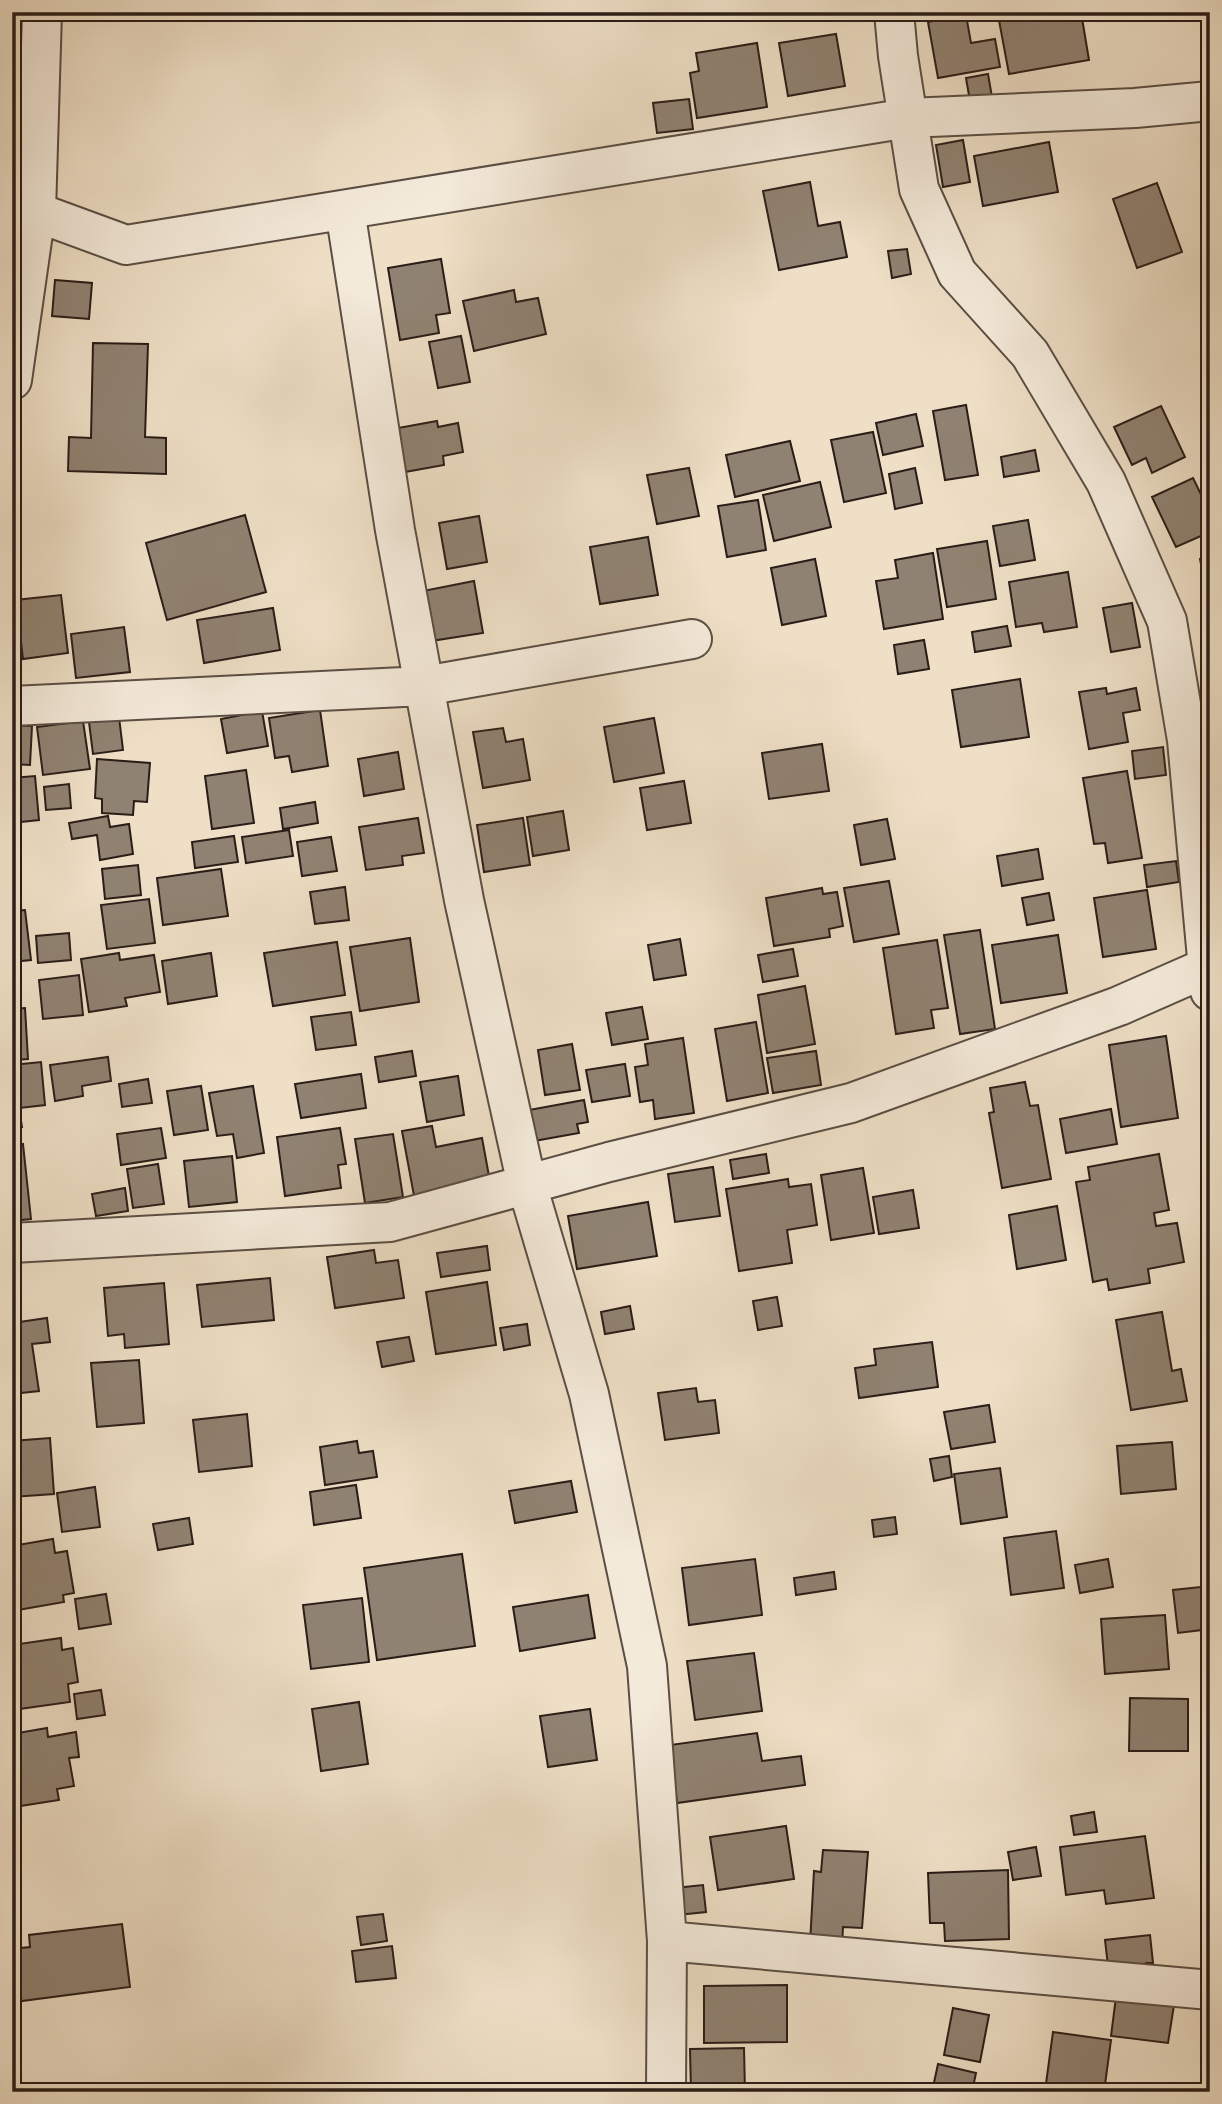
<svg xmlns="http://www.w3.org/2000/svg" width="1222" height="2104" viewBox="0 0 1222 2104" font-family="'IM FELL Double Pica',serif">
	<rect width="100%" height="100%" fill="#eedfc6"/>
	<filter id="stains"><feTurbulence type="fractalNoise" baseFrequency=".00286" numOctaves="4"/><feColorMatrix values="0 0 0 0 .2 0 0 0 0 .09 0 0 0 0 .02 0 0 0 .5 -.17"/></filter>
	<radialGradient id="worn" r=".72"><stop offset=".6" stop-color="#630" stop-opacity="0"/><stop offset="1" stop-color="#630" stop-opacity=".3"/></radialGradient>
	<path fill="#908272" stroke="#2a1d18" stroke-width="2" d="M 1014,12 L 1081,12 L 1089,60 L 1009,74 L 998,15 Z
		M 966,15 L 971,43 L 995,39 L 1000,67 L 938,78 L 928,22 Z
		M 836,34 L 845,86 L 788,96 L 779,43 Z
		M 757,43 L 767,107 L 697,118 L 690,73 L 699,71 L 696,53 Z
		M 32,70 L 37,120 L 12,122 L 12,72 Z
		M 988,74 L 992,97 L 970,101 L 966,78 Z
		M 689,99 L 693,129 L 657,133 L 653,103 Z
		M 963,140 L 970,182 L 943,187 L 936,145 Z
		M 1049,142 L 1058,192 L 983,206 L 974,156 Z
		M 810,182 L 818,226 L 840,222 L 847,257 L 779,270 L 763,191 Z
		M 1157,183 L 1182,252 L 1137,268 L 1113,199 Z
		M 907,249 L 911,274 L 892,278 L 888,251 Z
		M 441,259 L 450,313 L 436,315 L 439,333 L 400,340 L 388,268 Z
		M 55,280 L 92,283 L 89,319 L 52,316 Z
		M 514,290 L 516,302 L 538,298 L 546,334 L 474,351 L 463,301 Z
		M 461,336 L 470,382 L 438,388 L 429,342 Z
		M 93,343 L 148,344 L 145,437 L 166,438 L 166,474 L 68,471 L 69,437 L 91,438 Z
		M 966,405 L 978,475 L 945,480 L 933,411 Z
		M 1161,406 L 1185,457 L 1152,473 L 1146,458 L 1132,465 L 1114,427 Z
		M 916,414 L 923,446 L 883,455 L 876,423 Z
		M 437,421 L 438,427 L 458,423 L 463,452 L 443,456 L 444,465 L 405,472 L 398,428 Z
		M 873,432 L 886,493 L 844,502 L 831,440 Z
		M 790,441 L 800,481 L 735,497 L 726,455 Z
		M 1035,450 L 1039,471 L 1004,477 L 1001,457 Z
		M 689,468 L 699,516 L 657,524 L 647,475 Z
		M 915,468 L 922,503 L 895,509 L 889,474 Z
		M 1193,478 L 1210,513 L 1210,532 L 1176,547 L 1152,497 Z
		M 820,482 L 831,527 L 774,541 L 763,495 Z
		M 758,500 L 766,550 L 727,557 L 718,506 Z
		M 245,515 L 266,592 L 167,620 L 146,543 Z
		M 479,516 L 487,562 L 447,569 L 439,523 Z
		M 1028,520 L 1035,560 L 1000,566 L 993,526 Z
		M 648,537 L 658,595 L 600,604 L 590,547 Z
		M 987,541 L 996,599 L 947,607 L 937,549 Z
		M 933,553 L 943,619 L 884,629 L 876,581 L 898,578 L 895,560 Z
		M 1210,557 L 1210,610 L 1200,559 Z
		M 815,559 L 826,616 L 782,625 L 771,568 Z
		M 1068,572 L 1077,627 L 1044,632 L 1042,623 L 1016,627 L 1009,582 Z
		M 474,581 L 483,633 L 431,641 L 423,591 Z
		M 61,595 L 68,653 L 23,659 L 16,600 Z
		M 1132,603 L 1140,647 L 1111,652 L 1103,608 Z
		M 273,608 L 280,650 L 204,663 L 197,620 Z
		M 1007,626 L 1011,646 L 975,652 L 972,632 Z
		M 124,627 L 130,672 L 76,678 L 71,634 Z
		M 924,640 L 929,669 L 898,674 L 894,645 Z
		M 1020,679 L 1029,737 L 961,747 L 952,690 Z
		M 1106,688 L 1107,694 L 1136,688 L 1140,710 L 1123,713 L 1128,742 L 1089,749 L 1079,692 Z
		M 320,710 L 328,766 L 292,772 L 289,756 L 275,758 L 269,718 Z
		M 262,711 L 268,746 L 227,753 L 221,719 Z
		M 119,717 L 123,750 L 93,754 L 89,722 Z
		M 654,718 L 664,773 L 614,782 L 604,727 Z
		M 83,721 L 90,769 L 43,775 L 37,727 Z
		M 12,725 L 32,726 L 30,765 L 12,764 Z
		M 503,728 L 506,742 L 523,739 L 530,780 L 483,788 L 473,732 Z
		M 822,744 L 829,791 L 769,799 L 762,753 Z
		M 1163,747 L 1166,775 L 1135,779 L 1132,751 Z
		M 398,752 L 404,789 L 364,796 L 358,759 Z
		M 97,759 L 150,763 L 147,802 L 134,801 L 133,815 L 102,813 L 102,799 L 95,798 Z
		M 246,770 L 254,823 L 212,829 L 205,776 Z
		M 1127,771 L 1142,858 L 1108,863 L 1105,843 L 1094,844 L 1083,778 Z
		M 35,776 L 39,820 L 12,823 L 12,778 Z
		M 684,781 L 691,823 L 647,830 L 640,788 Z
		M 69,784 L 71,808 L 46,810 L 44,787 Z
		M 315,802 L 318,823 L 283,829 L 280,808 Z
		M 563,811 L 569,850 L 533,856 L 527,817 Z
		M 108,816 L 110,827 L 129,824 L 133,854 L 100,860 L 97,835 L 72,839 L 69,823 Z
		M 418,818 L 424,853 L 402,856 L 403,865 L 366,870 L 359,827 Z
		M 523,818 L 530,865 L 484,872 L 477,825 Z
		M 887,819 L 895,859 L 861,865 L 854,825 Z
		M 289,830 L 293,856 L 246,863 L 242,837 Z
		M 234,836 L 238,862 L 195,868 L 192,842 Z
		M 331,837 L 337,871 L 302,876 L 297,842 Z
		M 1038,849 L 1043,879 L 1002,886 L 997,856 Z
		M 18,857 L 21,904 L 12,904 L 12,858 Z
		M 1176,861 L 1179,882 L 1147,887 L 1144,865 Z
		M 138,865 L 141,895 L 105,899 L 102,869 Z
		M 221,869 L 228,916 L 163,925 L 157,878 Z
		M 889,881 L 899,934 L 854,942 L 844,888 Z
		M 345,887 L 349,920 L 315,924 L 310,892 Z
		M 822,888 L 823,894 L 837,892 L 843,926 L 829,929 L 830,937 L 774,946 L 766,898 Z
		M 1147,890 L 1156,949 L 1103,957 L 1094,898 Z
		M 1049,893 L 1054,920 L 1027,925 L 1022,898 Z
		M 149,899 L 155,943 L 107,949 L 101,905 Z
		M 25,910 L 31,960 L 12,962 L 12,911 Z
		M 980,930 L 995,1029 L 960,1034 L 944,935 Z
		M 69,933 L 71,960 L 38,963 L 36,936 Z
		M 1058,935 L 1067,993 L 1001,1003 L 992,945 Z
		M 410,938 L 419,1002 L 360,1011 L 350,947 Z
		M 680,939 L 686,975 L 654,980 L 648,945 Z
		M 937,940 L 948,1008 L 931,1010 L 934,1028 L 896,1034 L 883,948 Z
		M 337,942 L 345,995 L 273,1006 L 264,953 Z
		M 793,949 L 798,976 L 763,982 L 758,955 Z
		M 119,953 L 120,960 L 154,955 L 160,992 L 125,998 L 127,1006 L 89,1012 L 81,959 Z
		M 211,953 L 217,996 L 168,1004 L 162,961 Z
		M 79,975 L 83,1015 L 43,1019 L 39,980 Z
		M 805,986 L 815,1044 L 767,1053 L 758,995 Z
		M 642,1007 L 648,1039 L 612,1045 L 606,1013 Z
		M 25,1008 L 28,1059 L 12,1060 L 12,1009 Z
		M 351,1012 L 356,1045 L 316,1050 L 311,1017 Z
		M 756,1022 L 768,1093 L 727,1101 L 715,1029 Z
		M 1166,1036 L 1178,1118 L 1121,1127 L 1109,1045 Z
		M 683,1038 L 694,1113 L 655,1119 L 653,1100 L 640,1102 L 635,1067 L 648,1065 L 645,1044 Z
		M 572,1044 L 580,1090 L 545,1095 L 538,1050 Z
		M 412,1051 L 416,1076 L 379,1082 L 375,1057 Z
		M 816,1051 L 821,1085 L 773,1093 L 767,1058 Z
		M 108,1057 L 111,1081 L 82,1086 L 83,1096 L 55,1101 L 50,1065 Z
		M 41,1062 L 45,1105 L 19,1108 L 22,1127 L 12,1128 L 12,1065 Z
		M 625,1064 L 630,1096 L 592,1102 L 586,1070 Z
		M 361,1074 L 366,1108 L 301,1118 L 295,1084 Z
		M 458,1076 L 464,1115 L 427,1122 L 420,1082 Z
		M 148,1079 L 152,1103 L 122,1107 L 119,1084 Z
		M 1025,1082 L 1030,1106 L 1038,1105 L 1051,1179 L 1002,1188 L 989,1113 L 994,1112 L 990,1088 Z
		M 201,1086 L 208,1130 L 174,1135 L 167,1091 Z
		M 253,1086 L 264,1153 L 237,1158 L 233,1134 L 217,1136 L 209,1093 Z
		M 584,1100 L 588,1122 L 577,1124 L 579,1133 L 534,1141 L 529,1110 Z
		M 1111,1109 L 1117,1144 L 1066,1153 L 1060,1119 Z
		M 432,1126 L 436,1147 L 482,1138 L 491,1187 L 415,1201 L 402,1131 Z
		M 161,1128 L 166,1158 L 121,1165 L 117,1134 Z
		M 340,1128 L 346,1164 L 338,1165 L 341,1188 L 285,1196 L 277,1137 Z
		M 393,1134 L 403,1197 L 365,1203 L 355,1139 Z
		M 23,1144 L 31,1219 L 12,1221 L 12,1146 Z
		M 766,1154 L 769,1173 L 733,1179 L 730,1160 Z
		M 1159,1154 L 1169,1210 L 1154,1213 L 1156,1226 L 1177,1223 L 1184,1262 L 1148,1269 L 1150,1283 L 1109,1290 L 1107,1279 L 1093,1282 L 1076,1182 L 1090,1180 L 1088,1167 Z
		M 232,1156 L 237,1202 L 189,1207 L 184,1161 Z
		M 158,1164 L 164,1204 L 133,1208 L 127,1169 Z
		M 713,1167 L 720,1216 L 675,1222 L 668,1174 Z
		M 863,1168 L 874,1233 L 831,1240 L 821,1175 Z
		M 788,1179 L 789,1187 L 811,1184 L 817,1225 L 787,1230 L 792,1263 L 739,1271 L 726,1189 Z
		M 125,1188 L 128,1211 L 96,1216 L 92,1194 Z
		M 913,1190 L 919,1228 L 879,1234 L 873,1197 Z
		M 648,1202 L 657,1256 L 577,1269 L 568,1216 Z
		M 1057,1206 L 1066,1260 L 1017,1269 L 1009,1215 Z
		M 487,1246 L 490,1270 L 441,1277 L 437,1253 Z
		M 374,1250 L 376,1263 L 398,1260 L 404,1298 L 335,1308 L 327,1257 Z
		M 270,1278 L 274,1320 L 202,1327 L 197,1285 Z
		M 487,1282 L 496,1345 L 436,1354 L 426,1292 Z
		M 164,1283 L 169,1344 L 125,1348 L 124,1334 L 108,1336 L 104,1288 Z
		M 777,1297 L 782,1326 L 758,1330 L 753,1301 Z
		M 630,1306 L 634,1329 L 605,1334 L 601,1312 Z
		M 1162,1312 L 1172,1371 L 1181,1369 L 1187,1401 L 1131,1410 L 1116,1320 Z
		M 47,1318 L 50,1342 L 32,1344 L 39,1391 L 12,1394 L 12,1323 Z
		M 527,1324 L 530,1345 L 504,1350 L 500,1328 Z
		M 409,1337 L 414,1361 L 382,1367 L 377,1342 Z
		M 932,1342 L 938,1387 L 859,1398 L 855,1368 L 876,1365 L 874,1349 Z
		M 139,1360 L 144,1423 L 97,1427 L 91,1363 Z
		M 696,1388 L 698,1402 L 715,1400 L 719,1433 L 665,1440 L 658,1393 Z
		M 989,1405 L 995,1442 L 951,1449 L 944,1412 Z
		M 247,1414 L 252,1466 L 199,1472 L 193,1420 Z
		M 50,1438 L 54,1494 L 12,1497 L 12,1441 Z
		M 357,1441 L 359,1453 L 373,1451 L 377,1477 L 325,1485 L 320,1447 Z
		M 1172,1442 L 1176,1489 L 1121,1494 L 1117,1446 Z
		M 949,1456 L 952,1477 L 934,1481 L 930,1459 Z
		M 1000,1468 L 1007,1517 L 961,1524 L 954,1474 Z
		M 571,1481 L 577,1512 L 515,1523 L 509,1491 Z
		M 356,1485 L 361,1518 L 314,1525 L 310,1492 Z
		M 95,1487 L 100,1527 L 62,1532 L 57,1493 Z
		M 895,1517 L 897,1534 L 874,1537 L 872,1520 Z
		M 189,1518 L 193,1544 L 158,1550 L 153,1524 Z
		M 1056,1531 L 1064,1588 L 1011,1595 L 1004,1538 Z
		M 53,1539 L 55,1553 L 67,1551 L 74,1593 L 63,1595 L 64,1602 L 12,1611 L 12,1546 Z
		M 462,1554 L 475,1646 L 377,1660 L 364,1568 Z
		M 755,1559 L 762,1615 L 689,1625 L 682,1568 Z
		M 1108,1559 L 1113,1587 L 1080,1593 L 1075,1565 Z
		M 834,1572 L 836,1589 L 796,1595 L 794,1578 Z
		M 1210,1586 L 1210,1629 L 1178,1633 L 1173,1590 Z
		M 106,1594 L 111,1624 L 79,1629 L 75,1599 Z
		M 588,1595 L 595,1638 L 520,1651 L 513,1607 Z
		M 362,1598 L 369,1662 L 311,1669 L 303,1605 Z
		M 1165,1615 L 1169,1669 L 1105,1674 L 1101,1619 Z
		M 61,1638 L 62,1650 L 73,1648 L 78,1682 L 68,1684 L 70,1702 L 12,1710 L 12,1645 Z
		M 754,1653 L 762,1711 L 695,1720 L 687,1661 Z
		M 101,1690 L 105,1715 L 77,1719 L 74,1694 Z
		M 1130,1698 L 1188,1699 L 1188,1751 L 1129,1751 Z
		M 359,1702 L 368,1764 L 321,1771 L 312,1709 Z
		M 590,1709 L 597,1760 L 548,1767 L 540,1716 Z
		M 47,1728 L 48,1737 L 76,1732 L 79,1757 L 69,1758 L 74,1786 L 57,1789 L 59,1800 L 14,1807 L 12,1734 Z
		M 757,1733 L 762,1761 L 801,1756 L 805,1785 L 677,1803 L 670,1745 Z
		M 1094,1812 L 1097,1832 L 1074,1835 L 1071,1816 Z
		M 786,1826 L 794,1879 L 718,1890 L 710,1837 Z
		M 1145,1836 L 1154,1898 L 1106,1904 L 1104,1890 L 1066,1895 L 1060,1847 Z
		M 1036,1847 L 1041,1876 L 1013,1880 L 1008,1852 Z
		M 823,1850 L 868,1852 L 862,1928 L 843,1927 L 842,1947 L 810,1944 L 814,1871 L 821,1872 Z
		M 1008,1870 L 1009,1939 L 945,1941 L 944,1923 L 930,1923 L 928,1873 Z
		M 703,1885 L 706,1912 L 678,1915 L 675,1888 Z
		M 383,1914 L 387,1941 L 361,1945 L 357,1917 Z
		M 122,1924 L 130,1987 L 14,2002 L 12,1949 L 30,1947 L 29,1935 Z
		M 1150,1935 L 1153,1963 L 1146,1963 L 1146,1971 L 1109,1975 L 1105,1940 Z
		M 392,1946 L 396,1978 L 356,1982 L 352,1951 Z
		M 787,1985 L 787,2042 L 704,2043 L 704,1986 Z
		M 1116,1997 L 1174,2005 L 1168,2043 L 1111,2036 Z
		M 953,2008 L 989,2015 L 980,2062 L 944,2055 Z
		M 1053,2032 L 1111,2040 L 1104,2092 L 1045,2091 Z
		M 744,2048 L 745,2092 L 691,2092 L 690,2049 Z
		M 938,2064 L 976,2073 L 972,2092 L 932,2092 Z"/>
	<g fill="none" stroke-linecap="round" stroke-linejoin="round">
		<g stroke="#5b4e44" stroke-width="42">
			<path id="minor" d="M 894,12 L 898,56 L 919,189 L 957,273 L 1030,354 L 1106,482 L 1167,621 L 1187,740 L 1210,991
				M 12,210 L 36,212 L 126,245 L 908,118 L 1135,108 L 1210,101
				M 345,210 L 395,530 L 464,900 L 527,1185 L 589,1394 L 647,1666 L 667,1941 L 666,2092
				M 12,380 L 36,212 L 42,12
				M 12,706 L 424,686 L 692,639
				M 12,1243 L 390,1222 L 609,1162 L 851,1103 L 1119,1006 L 1210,966
				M 667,1941 L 1210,1990"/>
		</g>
		<use href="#minor" stroke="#f4eada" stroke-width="38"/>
	</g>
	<rect width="1222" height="2104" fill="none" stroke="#eedfc6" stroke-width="42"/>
	<rect x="14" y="14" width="1194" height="2076" fill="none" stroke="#2a1d18" stroke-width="3.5"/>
	<rect x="21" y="21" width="1180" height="2062" fill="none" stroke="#2a1d18" stroke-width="2"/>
	<rect width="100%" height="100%" filter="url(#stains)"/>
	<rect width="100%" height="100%" fill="url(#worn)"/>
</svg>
